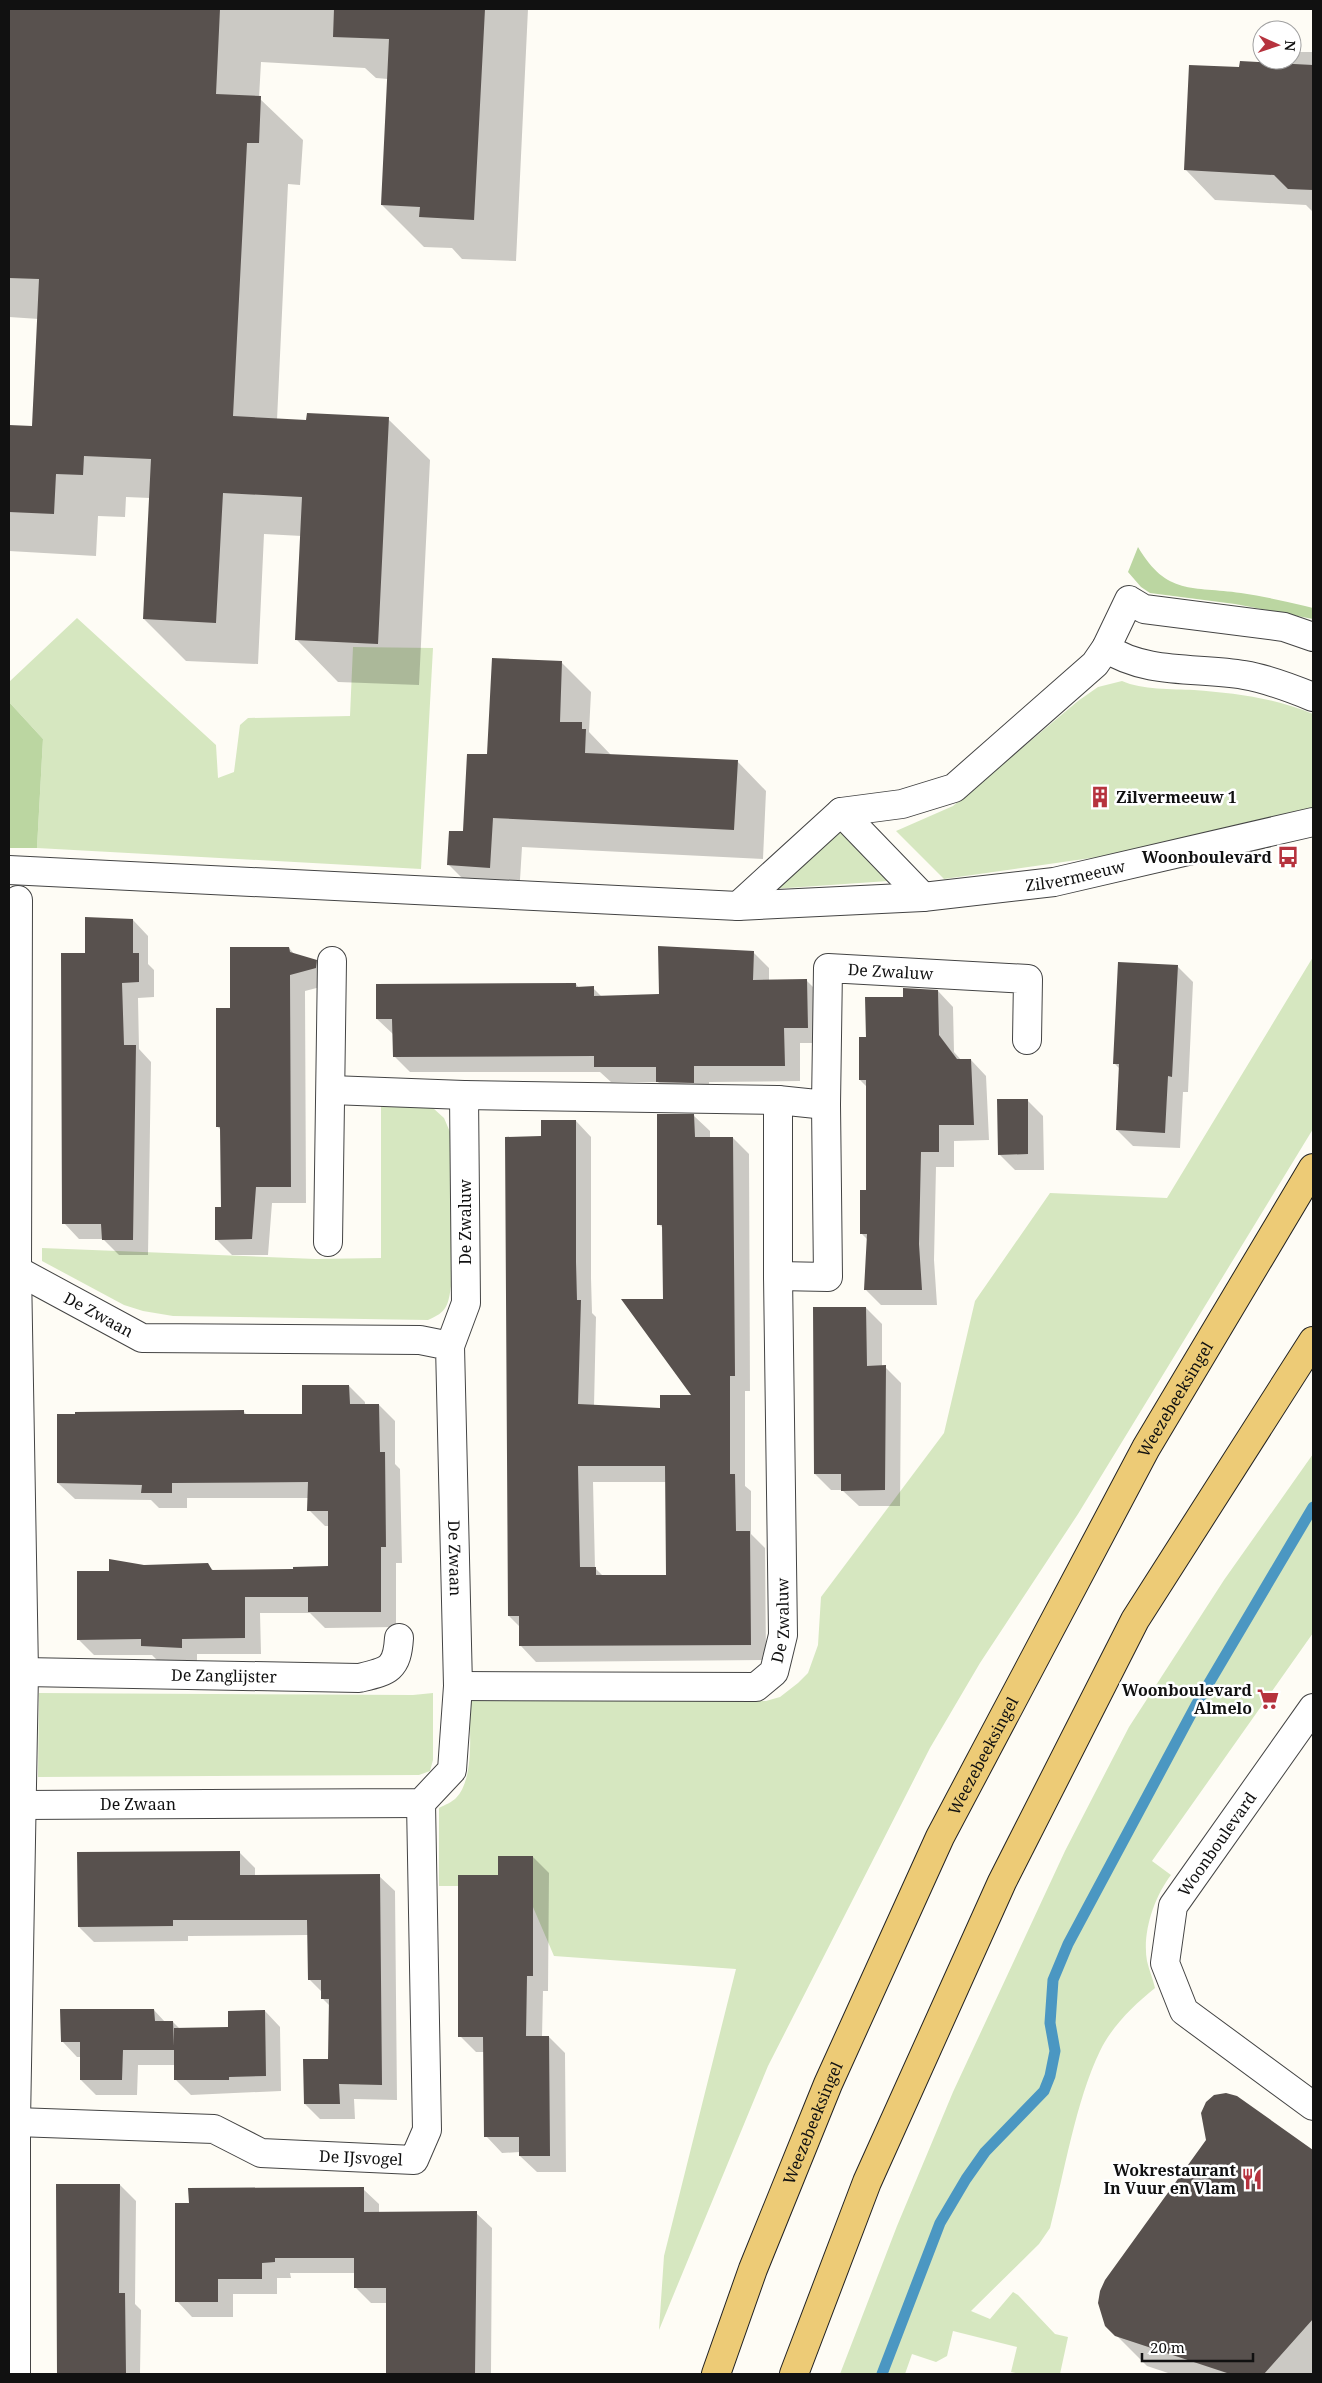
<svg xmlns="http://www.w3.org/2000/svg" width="1322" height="2383" viewBox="0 0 1322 2383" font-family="'Noto Serif',serif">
	<rect width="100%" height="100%" fill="#fefcf5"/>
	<path fill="#d6e7c0" d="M 77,618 L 216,745 L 218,778 L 234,772 L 240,725 L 248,718 L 350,716 L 353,647 L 433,648 L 421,869 L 37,848 L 43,739 L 9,702 L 9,682 Z
		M 1122,681 C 1142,690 1172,689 1194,690 C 1234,693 1275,698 1313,714 L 1313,811 L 1098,857 L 944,879 L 896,831 L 953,806 L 1078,701 L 1098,687 Z
		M 836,825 L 888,881 L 773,889 Z
		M 1313,957 L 1313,1129 L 1078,1514 L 980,1663 L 930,1748 L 768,2066 L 659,2330 L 664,2256 L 736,1969 L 554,1956 L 524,1886 L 439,1886 L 439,1808 C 445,1805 452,1802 456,1798 C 476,1778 469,1723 469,1697 L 766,1701 L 780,1697 L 798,1683 L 808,1673 L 818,1645 L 821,1597 L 944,1433 L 975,1301 L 1050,1193 L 1167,1198 Z
		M 381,1105 L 433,1108 L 444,1118 L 453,1139 L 451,1286 C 448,1306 447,1312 428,1320 L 173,1316 L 143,1311 L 124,1305 L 42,1261 L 42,1248 L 316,1259 L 381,1258 Z
		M 1313,1454 L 1313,1633 L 1152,1861 L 1171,1875 C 1154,1897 1142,1933 1147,1961 C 1149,1970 1153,1979 1155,1988 C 1134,2005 1112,2026 1100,2051 C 1076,2100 1064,2174 1050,2228 L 1039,2244 L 971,2311 L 990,2319 L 1013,2292 L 1018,2295 L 1055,2334 L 1068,2337 L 1060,2374 L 1021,2374 L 1011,2372 L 1017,2347 L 953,2331 L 947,2356 L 936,2362 L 912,2354 L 905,2374 L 840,2374 L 897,2226 L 953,2092 L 1065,1851 L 1129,1727 L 1224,1580 Z
		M 39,1693 L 413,1695 L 433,1693 L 433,1760 L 430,1771 L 419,1775 L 38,1777 Z"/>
	<path fill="#bbd6a1" d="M 1138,547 C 1167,596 1192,586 1241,593 C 1262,596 1284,601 1305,606 L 1313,608 L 1313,619 L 1235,604 L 1150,593 L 1141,587 L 1128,572 Z
		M 9,702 L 43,739 L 37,848 L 9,848 Z"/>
	<path fill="#0003" fill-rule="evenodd" d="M 9,9 L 528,9 L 516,261 L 462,259 L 452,248 L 424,247 L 382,205 L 388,79 L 376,78 L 365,68 L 261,62 L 259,98 L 303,140 L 300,185 L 288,184 L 277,420 L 307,421 L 388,419 L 430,460 L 419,685 L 338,682 L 297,640 L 302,536 L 264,534 L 258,664 L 186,661 L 144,619 L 150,498 L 126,497 L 125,517 L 98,516 L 96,556 L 9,551 L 9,426 L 33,427 L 39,319 L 9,317 Z
		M 1295,52 L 1313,52 L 1313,212 L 1306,205 L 1215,200 L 1185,169 L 1240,68 L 1280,64 L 1285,60 L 1292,60 L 1292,54 Z
		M 562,663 L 591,692 L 589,732 L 611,755 L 737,761 L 766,791 L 763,859 L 522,847 L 519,896 L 478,894 L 449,865 L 465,833 L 488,756 Z
		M 133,920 L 148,936 L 148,964 L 154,970 L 154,997 L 138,998 L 139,1049 L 151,1062 L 148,1255 L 119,1255 L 103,1239 L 79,1239 L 64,1223 L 86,954 Z
		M 289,948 L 295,955 L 316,961 L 332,977 L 332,984 L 305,991 L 306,1203 L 272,1203 L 268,1255 L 232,1255 L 216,1239 L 222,1208 L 222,1131 L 217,1126 L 231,1010 Z
		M 753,952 L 769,968 L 769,981 L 807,981 L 823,997 L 823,1043 L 800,1043 L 800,1081 L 709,1082 L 709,1098 L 674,1098 L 658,1082 L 611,1082 L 600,1072 L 410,1072 L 394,1056 L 394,1035 L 377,1019 L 576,984 L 579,988 L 593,988 L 602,997 L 660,996 Z
		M 1177,966 L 1193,982 L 1188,1092 L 1183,1092 L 1180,1148 L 1133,1146 L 1117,1130 L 1120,1069 L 1114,1063 Z
		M 938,991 L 953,1007 L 954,1052 L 961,1060 L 971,1060 L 986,1076 L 989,1140 L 954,1141 L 954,1167 L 936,1167 L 934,1260 L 937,1305 L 881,1305 L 866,1290 L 868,1240 L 862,1234 L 868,1191 L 867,1087 L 860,1080 L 867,1038 L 904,998 Z
		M 1027,1100 L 1043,1116 L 1044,1170 L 1015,1170 L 999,1154 Z
		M 694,1116 L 710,1131 L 710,1138 L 733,1138 L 749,1154 L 750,1391 L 745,1391 L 745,1486 L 751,1491 L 751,1534 L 765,1548 L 766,1660 L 536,1662 L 521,1646 L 520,1627 L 509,1616 L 542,1138 L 576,1121 L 591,1137 L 591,1278 L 592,1313 L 596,1317 L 594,1406 L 661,1409 L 694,1396 L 664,1300 L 664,1229 L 659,1224 ZM 593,1482 L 667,1482 L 667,1577 L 603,1576 L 595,1568 Z
		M 866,1308 L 882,1324 L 882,1367 L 885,1367 L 901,1383 L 900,1506 L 859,1506 L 842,1490 L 831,1490 L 815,1474 Z
		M 349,1386 L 365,1402 L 365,1405 L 379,1405 L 395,1421 L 395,1464 L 400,1469 L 402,1563 L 396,1563 L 396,1627 L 325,1628 L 310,1613 L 260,1613 L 261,1654 L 197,1654 L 197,1663 L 158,1661 L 152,1655 L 94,1655 L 78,1639 L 111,1572 L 144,1566 L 207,1564 L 214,1571 L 294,1571 L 330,1568 L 330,1526 L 325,1526 L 309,1510 L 309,1498 L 187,1498 L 187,1508 L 159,1508 L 151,1500 L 75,1499 L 58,1483 L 244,1412 L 247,1415 L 303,1416 Z
		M 9,1643 L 13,1646 L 12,1673 L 9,1673 Z
		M 239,1852 L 255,1868 L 255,1876 L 379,1876 L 395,1891 L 397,2100 L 354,2099 L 355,2119 L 320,2119 L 305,2104 L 330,2060 L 330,2006 L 323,1999 L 323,1993 L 309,1979 L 308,1935 L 188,1936 L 188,1941 L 94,1942 L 79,1927 Z
		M 533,1857 L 549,1873 L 548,1991 L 543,1991 L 542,2037 L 549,2037 L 565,2053 L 566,2172 L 537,2172 L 520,2156 L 520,2152 L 502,2153 L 486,2136 L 485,2052 L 476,2052 L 460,2036 L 499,1876 Z
		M 154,2010 L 165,2022 L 173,2022 L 180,2029 L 229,2029 L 265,2011 L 280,2027 L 281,2091 L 191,2095 L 176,2080 L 176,2065 L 138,2065 L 137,2095 L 96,2095 L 81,2080 L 81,2057 L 77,2057 L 62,2041 Z
		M 1237,2097 L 1313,2151 L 1313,2374 L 1171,2374 L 1147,2366 L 1106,2325 L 1102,2315 L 1101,2292 Z
		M 57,2185 L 120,2185 L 136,2201 L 135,2304 L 141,2310 L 140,2374 L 58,2374 Z
		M 363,2189 L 379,2204 L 379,2213 L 476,2213 L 492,2228 L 491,2374 L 387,2374 L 388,2303 L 371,2303 L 355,2287 L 355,2273 L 290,2273 L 291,2278 L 277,2278 L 277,2294 L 233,2294 L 233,2317 L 192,2317 L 177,2301 Z"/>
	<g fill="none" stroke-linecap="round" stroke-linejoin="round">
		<path stroke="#4b97c2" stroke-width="11" d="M 882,2374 L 940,2223 L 966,2179 L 985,2152 L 1044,2091 L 1050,2076 L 1055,2051 L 1050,2023 L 1053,1980 L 1068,1944 L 1196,1705 L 1313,1507"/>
	</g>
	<path fill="#58514e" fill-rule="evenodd" d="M 9,9 L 220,9 L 216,94 L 261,96 L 259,143 L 247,143 L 233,416 L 306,420 L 307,413 L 389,417 L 378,644 L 295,640 L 302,497 L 223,493 L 216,623 L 143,619 L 151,459 L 84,456 L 83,475 L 56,474 L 54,514 L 9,512 L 9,425 L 32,426 L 39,279 L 9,278 Z
		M 334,9 L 485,9 L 474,220 L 419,217 L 420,207 L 381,205 L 389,39 L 333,37 Z
		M 1240,61 L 1313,65 L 1313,190 L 1288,189 L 1274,175 L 1184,170 L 1189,65 L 1239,67 Z
		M 492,658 L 562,661 L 560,722 L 582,722 L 582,729 L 586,729 L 585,753 L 738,760 L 734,830 L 493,818 L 490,868 L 447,865 L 449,831 L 463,831 L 467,754 L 487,754 Z
		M 85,917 L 133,919 L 133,953 L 139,953 L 139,982 L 122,983 L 124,1045 L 136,1045 L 133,1240 L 102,1240 L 101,1224 L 62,1224 L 61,953 L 85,953 Z
		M 658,946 L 754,951 L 753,980 L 807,979 L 808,1028 L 784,1028 L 785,1066 L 694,1066 L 694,1083 L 656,1082 L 656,1067 L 594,1067 L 594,1056 L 393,1057 L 392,1019 L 376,1019 L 376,984 L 576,983 L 576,987 L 594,986 L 594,996 L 659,994 Z
		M 230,947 L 289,947 L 290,952 L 317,960 L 316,968 L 290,975 L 291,1187 L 256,1187 L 252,1239 L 215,1240 L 215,1207 L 221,1207 L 220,1127 L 216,1127 L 216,1008 L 230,1008 Z
		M 1118,962 L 1178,965 L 1172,1077 L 1168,1076 L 1165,1133 L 1116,1130 L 1119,1064 L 1113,1064 Z
		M 903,988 L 938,990 L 939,1035 L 957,1059 L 971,1059 L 974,1125 L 939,1125 L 939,1152 L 921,1152 L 919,1244 L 922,1290 L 864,1290 L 867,1234 L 860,1234 L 860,1190 L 866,1190 L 866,1080 L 859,1080 L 859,1037 L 866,1037 L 865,997 L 903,997 Z
		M 997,1099 L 1028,1099 L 1028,1154 L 998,1155 Z
		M 657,1114 L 694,1114 L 695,1137 L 733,1137 L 735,1376 L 730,1376 L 730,1474 L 735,1474 L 736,1531 L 750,1531 L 751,1645 L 519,1646 L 519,1616 L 508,1616 L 505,1137 L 541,1136 L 541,1120 L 576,1120 L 576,1262 L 577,1300 L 581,1300 L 578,1404 L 660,1408 L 660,1395 L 691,1395 L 621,1299 L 663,1299 L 662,1225 L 657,1225 ZM 578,1466 L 665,1466 L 666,1575 L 596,1575 L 596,1567 L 580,1567 Z
		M 813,1307 L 866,1307 L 867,1366 L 886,1365 L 885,1490 L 841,1491 L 841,1474 L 814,1474 Z
		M 302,1385 L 349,1385 L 350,1404 L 379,1404 L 380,1452 L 385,1452 L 386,1547 L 381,1547 L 381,1612 L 308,1612 L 308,1597 L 245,1597 L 245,1638 L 182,1639 L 182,1648 L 141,1646 L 141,1639 L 77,1640 L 77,1571 L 109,1571 L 109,1559 L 144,1565 L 208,1563 L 212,1570 L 293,1569 L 293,1567 L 328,1566 L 328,1511 L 307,1511 L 308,1482 L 172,1483 L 172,1493 L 141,1493 L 142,1485 L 57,1483 L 57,1414 L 75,1414 L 75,1412 L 244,1410 L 244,1414 L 302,1414 Z
		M 240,1851 L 240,1875 L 380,1874 L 382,2085 L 339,2084 L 340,2104 L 304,2104 L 303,2059 L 328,2059 L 329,1999 L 321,1999 L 321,1980 L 308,1980 L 307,1920 L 173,1920 L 173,1926 L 78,1927 L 77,1852 Z
		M 498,1856 L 533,1856 L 533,1976 L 527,1976 L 526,2036 L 549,2036 L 550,2156 L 519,2156 L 519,2137 L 484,2137 L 483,2037 L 458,2037 L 458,1875 L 498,1875 Z
		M 60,2009 L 154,2009 L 155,2021 L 173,2021 L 174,2046 L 174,2028 L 228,2027 L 228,2011 L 265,2010 L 266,2076 L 229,2077 L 229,2080 L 174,2080 L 174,2050 L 123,2050 L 122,2080 L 80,2080 L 80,2042 L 61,2042 Z
		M 1226,2093 L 1237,2096 L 1313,2150 L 1313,2319 L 1264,2374 L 1230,2374 L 1115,2336 L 1105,2326 L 1098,2303 L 1100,2291 L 1105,2280 L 1206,2140 L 1201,2113 L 1206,2102 L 1214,2095 Z
		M 56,2184 L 120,2184 L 119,2293 L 125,2293 L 126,2374 L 57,2374 Z
		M 364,2187 L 364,2212 L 477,2211 L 475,2374 L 386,2374 L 386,2288 L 354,2288 L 354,2258 L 275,2258 L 275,2262 L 262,2263 L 262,2279 L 218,2279 L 218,2302 L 175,2302 L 175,2203 L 189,2203 L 188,2188 Z"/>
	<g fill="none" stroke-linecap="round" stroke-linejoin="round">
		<g stroke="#444" stroke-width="30">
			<g id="minor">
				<path d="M 1106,648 C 1146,675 1199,667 1244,675 C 1268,679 1291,688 1313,697"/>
				<path d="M 841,812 L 923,897"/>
				<path id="s1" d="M 9,870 L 738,906 L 923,897 L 1054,882 L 1313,822"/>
				<path d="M 738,906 L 841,812 L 902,804 L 954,788 L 1095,664 L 1106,648 L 1129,600 L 1144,609 L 1284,627 L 1313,637"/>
				<path id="s2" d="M 331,1090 L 464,1095 L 778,1100 L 826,1105 L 828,968 L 1028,979 L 1027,1040"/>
				<path d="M 328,1242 L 332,961"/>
				<path id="s3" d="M 9,1266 L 142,1338 L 420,1340 L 450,1346 L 458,1686 L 452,1770 L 421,1803 L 21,1805 L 9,1796"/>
				<path d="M 778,1276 L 828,1277 L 826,1105"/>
				<path d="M 450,1346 L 466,1303 L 464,1095"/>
				<path id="s4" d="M 24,1672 L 359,1678 C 388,1671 397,1670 399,1638"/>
				<path id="s5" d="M 458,1686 L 756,1687 L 774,1672 L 783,1635 L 778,1276 L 778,1100"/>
				<path d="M 1313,1708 L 1173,1906 L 1165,1963 L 1184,2011 L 1313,2106"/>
				<path id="s6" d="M 16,2122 L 214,2129 L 261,2153 L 414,2160 L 427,2130 L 421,1803"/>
				<path d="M 16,2374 L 16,2122 L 24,1672 L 17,1270 L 18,900"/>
			</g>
		</g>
		<g stroke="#222" stroke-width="30">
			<g id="major">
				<path id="s7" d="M 716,2374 L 753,2269 L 828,2084 L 940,1837 L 1146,1448 L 1313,1168"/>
				<path d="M 794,2374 L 867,2182 L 1002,1882 L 1135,1620 L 1313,1341"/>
			</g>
		</g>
		<use href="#minor" stroke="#fff" stroke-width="28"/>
		<use href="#major" stroke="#edcb76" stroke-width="28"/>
	</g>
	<defs>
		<g id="building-bare" transform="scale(1.725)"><path d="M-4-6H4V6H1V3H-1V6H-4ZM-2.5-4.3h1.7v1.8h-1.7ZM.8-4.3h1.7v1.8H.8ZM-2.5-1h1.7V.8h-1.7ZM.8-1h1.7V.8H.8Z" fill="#b6333e" stroke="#fff" stroke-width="2.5" paint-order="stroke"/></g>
		<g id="bus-bare" transform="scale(1.725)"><path d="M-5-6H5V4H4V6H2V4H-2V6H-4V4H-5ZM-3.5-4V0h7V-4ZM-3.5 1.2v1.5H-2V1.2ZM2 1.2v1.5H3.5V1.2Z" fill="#b6333e" stroke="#fff" stroke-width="2.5" paint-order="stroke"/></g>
		<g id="supermarket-bare" transform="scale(1.725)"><path d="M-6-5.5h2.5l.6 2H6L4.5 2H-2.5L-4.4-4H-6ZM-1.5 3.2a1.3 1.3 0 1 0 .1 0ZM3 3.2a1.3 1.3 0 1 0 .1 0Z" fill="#b6333e" stroke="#fff" stroke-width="2.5" paint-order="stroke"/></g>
		<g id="restaurant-bare" transform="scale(1.725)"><path d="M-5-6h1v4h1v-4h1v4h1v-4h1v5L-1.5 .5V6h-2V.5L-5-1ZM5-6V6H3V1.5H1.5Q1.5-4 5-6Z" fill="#b6333e" stroke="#fff" stroke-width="2.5" paint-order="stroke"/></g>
	</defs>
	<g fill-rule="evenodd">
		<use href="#building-bare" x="1100" y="797"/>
		<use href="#bus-bare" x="1288" y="857"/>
		<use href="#supermarket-bare" x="1268" y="1699"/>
		<use href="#restaurant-bare" x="1252" y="2179"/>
	</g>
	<g text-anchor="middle" stroke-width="5" stroke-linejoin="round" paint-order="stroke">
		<g font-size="16" font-weight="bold" fill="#111" stroke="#fff" text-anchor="end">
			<text x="1116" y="803" text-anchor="start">Zilvermeeuw 1</text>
			<text x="1272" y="863">Woonboulevard</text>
			<text x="1252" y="1696">Woonboulevard<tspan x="1252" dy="18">Almelo</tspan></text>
			<text x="1236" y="2176">Wokrestaurant<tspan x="1236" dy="18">In Vuur en Vlam</tspan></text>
		</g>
		<g font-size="16" fill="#111" stroke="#fff">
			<text dy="6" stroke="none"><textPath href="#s1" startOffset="1069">Zilvermeeuw</textPath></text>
			<text dy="6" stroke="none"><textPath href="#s2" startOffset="695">De Zwaluw</textPath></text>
			<text transform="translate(465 1222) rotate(-90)" y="6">De Zwaluw</text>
			<text dy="6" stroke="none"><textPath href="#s3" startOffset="102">De Zwaan</textPath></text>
			<text dy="6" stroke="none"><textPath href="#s7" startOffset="1079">Weezebeeksingel</textPath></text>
			<text dy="6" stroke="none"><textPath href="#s3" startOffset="672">De Zwaan</textPath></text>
			<text dy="6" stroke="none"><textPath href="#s5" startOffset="374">De Zwaluw</textPath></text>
			<text dy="6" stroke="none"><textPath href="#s4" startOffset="200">De Zanglijster</textPath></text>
			<text dy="6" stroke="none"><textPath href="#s7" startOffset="674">Weezebeeksingel</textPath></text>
			<text x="138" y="1810">De Zwaan</text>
			<text transform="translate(1217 1844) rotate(-55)" y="6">Woonboulevard</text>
			<text dy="6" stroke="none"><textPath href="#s7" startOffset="269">Weezebeeksingel</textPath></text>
			<text dy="6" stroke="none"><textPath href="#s6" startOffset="351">De IJsvogel</textPath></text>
		</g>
	</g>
	<rect width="1322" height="2383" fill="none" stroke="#111111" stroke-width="20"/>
	<g transform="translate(1277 45) rotate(93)"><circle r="24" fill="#ffffff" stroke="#a0a0a0"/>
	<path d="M0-4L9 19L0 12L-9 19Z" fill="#b6333e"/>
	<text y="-8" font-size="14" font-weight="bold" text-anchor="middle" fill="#111111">N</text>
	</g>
	<path d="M1142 2353v8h111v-8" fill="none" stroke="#111111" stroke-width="2.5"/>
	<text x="1150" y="2353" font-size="15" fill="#111111" stroke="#ffffff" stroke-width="4" paint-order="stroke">20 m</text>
</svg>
